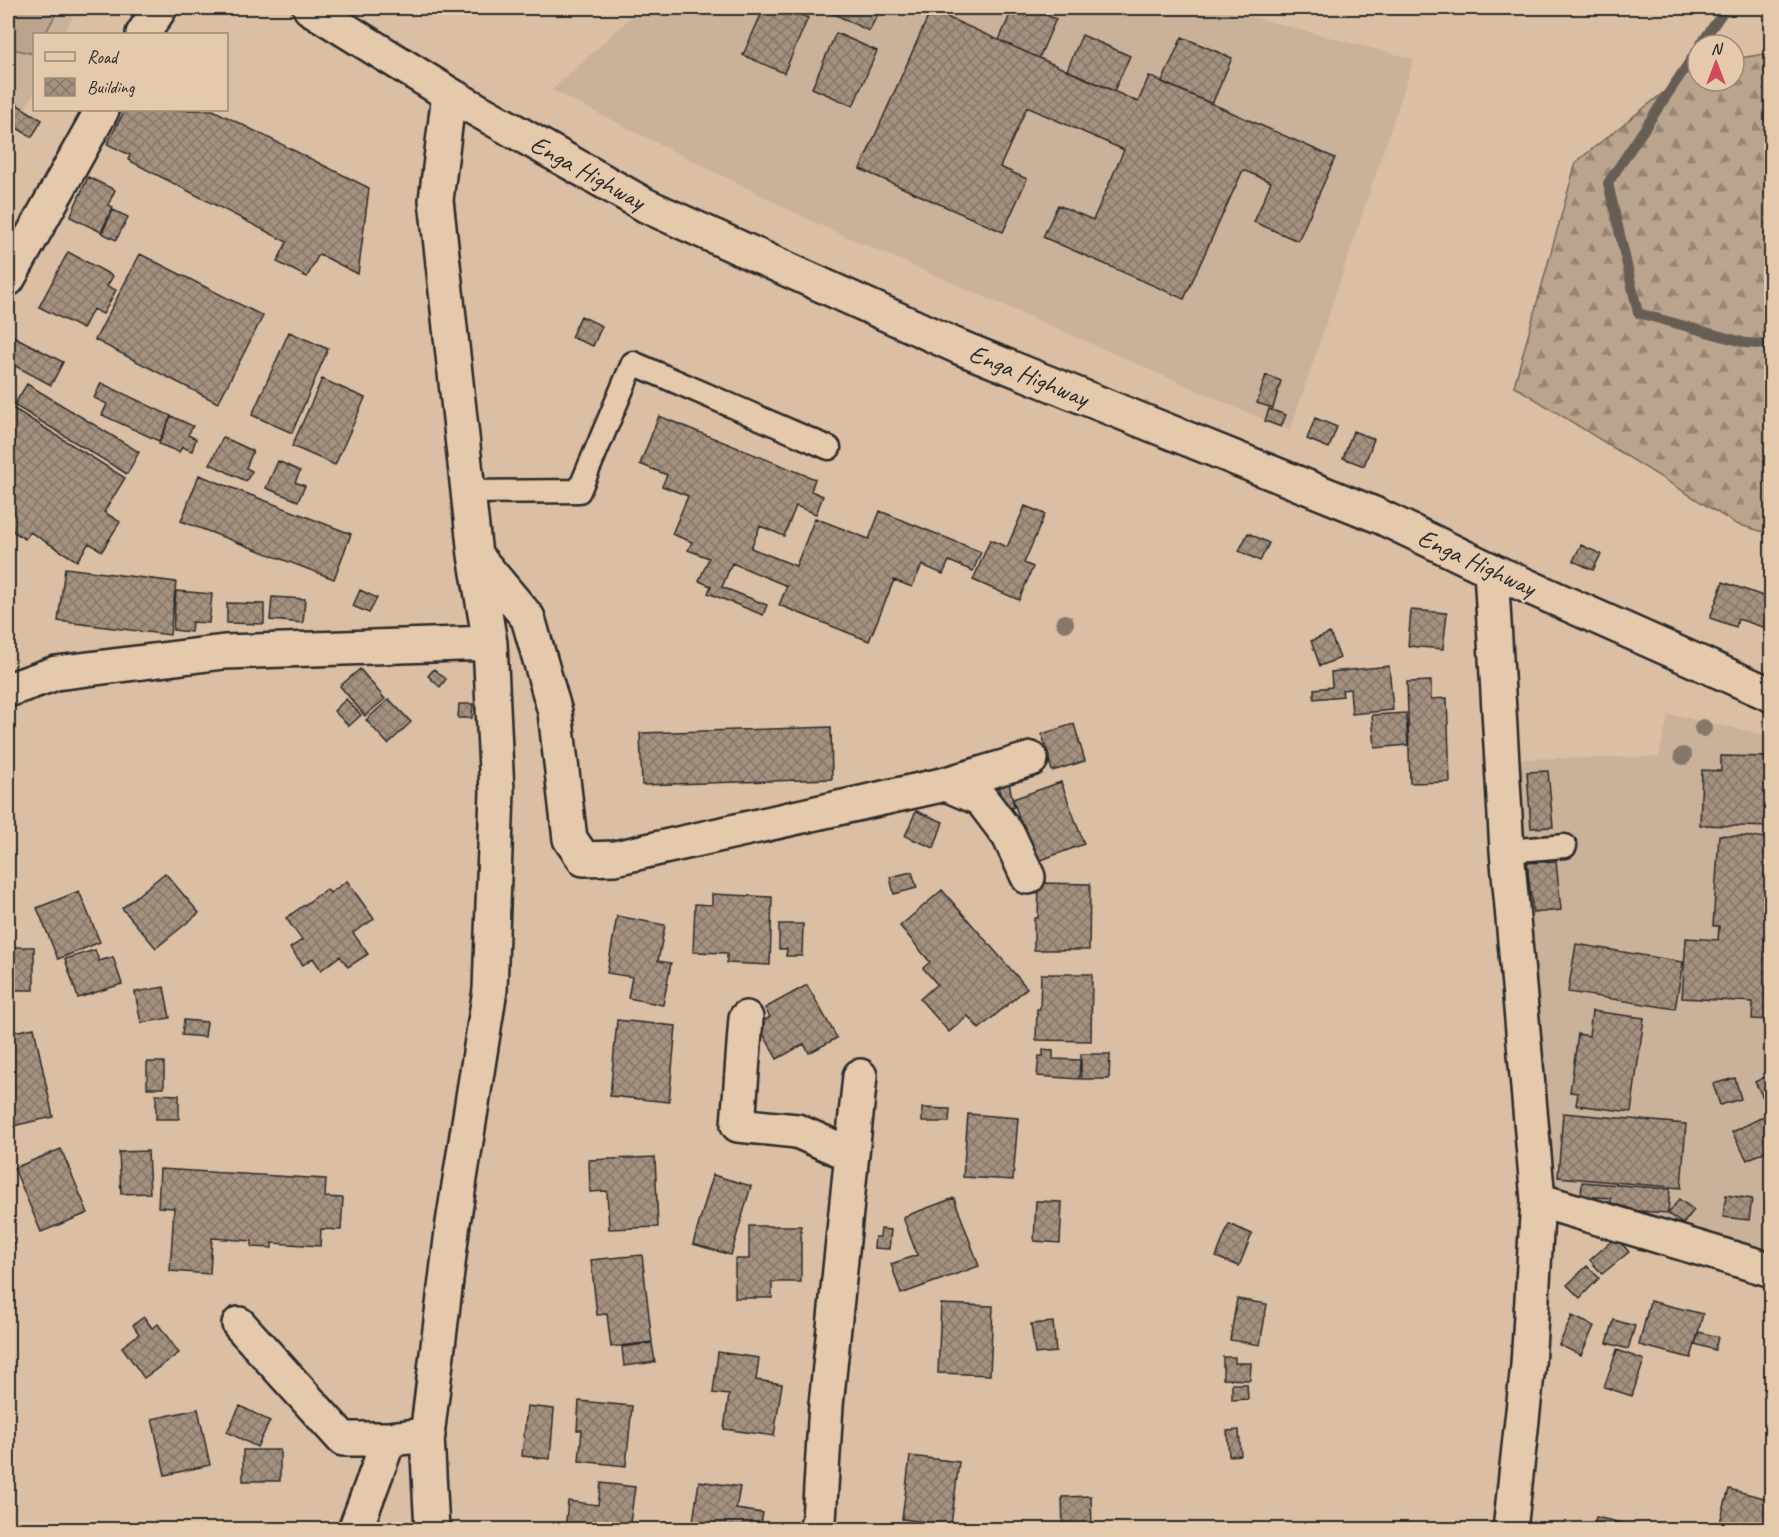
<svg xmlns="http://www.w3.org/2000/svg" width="1779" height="1537" viewBox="0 0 1779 1537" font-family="Caveat,sans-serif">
	<defs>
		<pattern id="forest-firs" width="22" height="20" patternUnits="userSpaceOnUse" patternTransform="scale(1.5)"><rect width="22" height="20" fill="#baa48e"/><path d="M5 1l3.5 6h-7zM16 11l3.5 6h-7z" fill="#978674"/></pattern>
		<pattern id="building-cross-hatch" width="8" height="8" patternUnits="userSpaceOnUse" patternTransform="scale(1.5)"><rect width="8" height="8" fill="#a4917f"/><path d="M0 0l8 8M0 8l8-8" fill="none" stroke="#867768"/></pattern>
	</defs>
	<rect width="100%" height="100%" fill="#dabfa4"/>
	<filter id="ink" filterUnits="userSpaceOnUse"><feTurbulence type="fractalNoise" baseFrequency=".0167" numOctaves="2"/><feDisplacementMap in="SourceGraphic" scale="12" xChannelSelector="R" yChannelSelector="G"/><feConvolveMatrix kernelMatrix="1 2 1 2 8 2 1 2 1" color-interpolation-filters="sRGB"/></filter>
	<g filter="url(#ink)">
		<path fill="#cab199" d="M 8,8 L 77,8 L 64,34 L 34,34 L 34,92 L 8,145 Z
			M 641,8 L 1217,8 L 1414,59 L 1290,431 L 820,225 L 552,90 Z
			M 1668,714 L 1771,736 L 1771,1254 L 1556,1190 L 1515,759 L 1659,757 Z"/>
		<path fill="url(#forest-firs)" stroke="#72685c" stroke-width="1.5" d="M 1771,53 L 1772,53 L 1771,534 L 1736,524 L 1514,386 L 1576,162 L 1698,65 L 1698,81 L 1734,81 L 1734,59 Z"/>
		<path fill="#baa48e" stroke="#72685c" stroke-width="1.5" d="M 8,8 L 59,8 L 45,34 L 34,34 L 34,54 L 8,48 Z"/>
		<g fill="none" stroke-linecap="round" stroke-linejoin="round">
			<path stroke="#665d54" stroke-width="10" d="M 1700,45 L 1726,8
				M 1698,49 L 1608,183 L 1638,313 L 1746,343 L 1772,345"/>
		</g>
		<path fill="url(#building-cross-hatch)" stroke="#2b2b2b" stroke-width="1.5" d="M 764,8 L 784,8 L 808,18 L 784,73 L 743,55 Z
			M 822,8 L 881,8 L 869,31 Z
			M 1013,8 L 1028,8 L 1056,19 L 1039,58 L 999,40 Z
			M 931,10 L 1138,102 L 1149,76 L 1335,158 L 1298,241 L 1254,222 L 1271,182 L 1243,170 L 1184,299 L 1043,237 L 1058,205 L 1093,220 L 1124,150 L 1027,107 L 1000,167 L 1027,179 L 1003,232 L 860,169 Z
			M 836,33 L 877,51 L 853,106 L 812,88 Z
			M 1082,35 L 1130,56 L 1114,91 L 1067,70 Z
			M 1182,37 L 1232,58 L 1212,104 L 1162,82 Z
			M 16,104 L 42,120 L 32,137 L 8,123 L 8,119 Z
			M 125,110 L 213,110 L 369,188 L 358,274 L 319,254 L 307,277 L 277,262 L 287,242 L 128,160 L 130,155 L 107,144 Z
			M 88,177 L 115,190 L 108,205 L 113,207 L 101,232 L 70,217 Z
			M 113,210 L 128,217 L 116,240 L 102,233 Z
			M 68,252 L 113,276 L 107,286 L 116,290 L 103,314 L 93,309 L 83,329 L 39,307 Z
			M 140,254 L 263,316 L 218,403 L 95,340 Z
			M 581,316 L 602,326 L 593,346 L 571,337 Z
			M 289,332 L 328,349 L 292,433 L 252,415 Z
			M 13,336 L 63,362 L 51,385 L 8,362 L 8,347 Z
			M 1266,375 L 1281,381 L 1273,408 L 1257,403 Z
			M 322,379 L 365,398 L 335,465 L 292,446 Z
			M 101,383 L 171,416 L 159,441 L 102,415 L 107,404 L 94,398 Z
			M 27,384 L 139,452 L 127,474 L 14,405 Z
			M 8,405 L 125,478 L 104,512 L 120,522 L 102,551 L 89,543 L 77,561 L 30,532 L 25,539 L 8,528 Z
			M 1269,409 L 1286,415 L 1281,427 L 1265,421 Z
			M 171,416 L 193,426 L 188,435 L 196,439 L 192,451 L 182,447 L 179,452 L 159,444 Z
			M 659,416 L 815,479 L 811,491 L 823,496 L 816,514 L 796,506 L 784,536 L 760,526 L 751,548 L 796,566 L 815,518 L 869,539 L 880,511 L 981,552 L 973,571 L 949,561 L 943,574 L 922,565 L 912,587 L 894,580 L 869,641 L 779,605 L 787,586 L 732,563 L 722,587 L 767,605 L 763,615 L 708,593 L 711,586 L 699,581 L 709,558 L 688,550 L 692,542 L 672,534 L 688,496 L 662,486 L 667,475 L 640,464 Z
			M 1315,418 L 1337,427 L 1329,448 L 1307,439 Z
			M 1353,431 L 1374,439 L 1364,466 L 1343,458 Z
			M 223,437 L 253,451 L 246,468 L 252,471 L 246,481 L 210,464 Z
			M 278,461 L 300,471 L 295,482 L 305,486 L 298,501 L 266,488 Z
			M 199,475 L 351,534 L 334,579 L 181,521 Z
			M 1025,506 L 1045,514 L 1024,563 L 1033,567 L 1019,600 L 973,580 L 990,540 L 1007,547 Z
			M 1248,533 L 1269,543 L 1260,561 L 1239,551 Z
			M 1581,545 L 1601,554 L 1593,570 L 1573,561 Z
			M 65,568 L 176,582 L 170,635 L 58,621 Z
			M 1723,582 L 1769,598 L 1772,591 L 1772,630 L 1738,619 L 1736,627 L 1710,618 Z
			M 360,590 L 377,598 L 369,613 L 353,606 Z
			M 176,591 L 212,594 L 209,623 L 192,622 L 191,632 L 173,630 Z
			M 272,597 L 305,599 L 303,623 L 270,620 Z
			M 227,603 L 264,604 L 264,624 L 227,623 Z
			M 1411,610 L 1447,613 L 1443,649 L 1408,646 Z
			M 1330,633 L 1340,658 L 1320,666 L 1311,641 Z
			M 1389,666 L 1393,710 L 1352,714 L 1350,689 L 1342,690 L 1343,696 L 1314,699 L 1314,689 L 1332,687 L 1331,672 Z
			M 360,669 L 385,699 L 365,716 L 340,686 Z
			M 434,669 L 446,679 L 440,687 L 428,676 Z
			M 1431,681 L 1431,699 L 1447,698 L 1450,782 L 1410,783 L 1407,682 Z
			M 346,699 L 361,715 L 349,726 L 334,711 Z
			M 389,699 L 411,722 L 388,744 L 366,720 Z
			M 459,704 L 473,704 L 472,718 L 458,718 Z
			M 1406,713 L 1408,745 L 1375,748 L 1372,715 Z
			M 1074,724 L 1085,761 L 1052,771 L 1042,734 Z
			M 831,727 L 832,779 L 642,785 L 640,733 Z
			M 1721,756 L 1772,757 L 1772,827 L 1700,825 L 1702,770 L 1721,771 Z
			M 1548,771 L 1553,827 L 1531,828 L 1527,772 Z
			M 1008,778 L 1014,807 L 1004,810 L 997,781 Z
			M 1061,782 L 1084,844 L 1033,863 L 1013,799 Z
			M 916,811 L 943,822 L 934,848 L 905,836 Z
			M 1719,835 L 1772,838 L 1772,1020 L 1752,1019 L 1753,1002 L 1682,998 L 1686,938 L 1718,940 L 1719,926 L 1713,926 Z
			M 1556,861 L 1561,910 L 1533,913 L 1527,863 Z
			M 912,872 L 917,888 L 894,894 L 890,877 Z
			M 165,873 L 199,913 L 156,948 L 122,908 Z
			M 347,881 L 374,919 L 353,933 L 368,954 L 348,967 L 340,956 L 321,970 L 313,958 L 303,965 L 290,948 L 302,940 L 286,918 L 327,889 L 330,893 Z
			M 1039,883 L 1090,884 L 1089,950 L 1034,950 L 1034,918 L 1038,918 Z
			M 942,890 L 1027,988 L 979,1029 L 968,1016 L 949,1032 L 920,999 L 937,984 L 923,968 L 930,962 L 900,926 Z
			M 79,891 L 100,942 L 58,959 L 37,908 Z
			M 712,894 L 772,897 L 770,965 L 727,963 L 727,953 L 693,952 L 695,904 L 712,905 Z
			M 617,916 L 665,925 L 658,961 L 671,963 L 663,1005 L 628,998 L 632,977 L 607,973 Z
			M 779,924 L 803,924 L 802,956 L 786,956 L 787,949 L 779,949 Z
			M 1576,944 L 1683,962 L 1675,1009 L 1568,992 Z
			M 8,947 L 34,947 L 34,990 L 8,990 Z
			M 95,950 L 99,961 L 113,957 L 122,984 L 78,998 L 65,959 Z
			M 1041,974 L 1092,974 L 1091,1041 L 1036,1040 L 1037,1009 L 1040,1009 Z
			M 807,985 L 837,1038 L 809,1053 L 804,1044 L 777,1059 L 758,1024 L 770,1017 L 765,1008 Z
			M 164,987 L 170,1018 L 141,1023 L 135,992 Z
			M 1592,1011 L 1644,1018 L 1631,1112 L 1576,1105 L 1578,1093 L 1570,1092 L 1578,1034 L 1589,1036 Z
			M 184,1020 L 207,1022 L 205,1037 L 182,1035 Z
			M 617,1020 L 676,1026 L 669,1102 L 610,1096 Z
			M 34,1028 L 53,1117 L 8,1127 L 8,1033 Z
			M 1043,1050 L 1053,1051 L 1053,1059 L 1080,1060 L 1079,1079 L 1037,1076 L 1039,1056 L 1043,1056 Z
			M 1081,1054 L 1110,1054 L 1109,1079 L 1081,1079 Z
			M 147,1062 L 164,1062 L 164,1088 L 147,1088 Z
			M 1772,1073 L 1772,1148 L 1747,1160 L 1732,1132 L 1771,1113 L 1755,1082 Z
			M 1735,1078 L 1741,1099 L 1720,1105 L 1713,1084 Z
			M 156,1094 L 179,1095 L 179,1119 L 156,1119 Z
			M 922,1108 L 950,1109 L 949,1122 L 922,1122 Z
			M 1563,1113 L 1686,1124 L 1681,1188 L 1558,1177 Z
			M 968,1114 L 1018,1118 L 1013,1180 L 963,1177 Z
			M 61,1149 L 88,1213 L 41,1232 L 14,1168 Z
			M 148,1151 L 150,1193 L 121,1194 L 119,1152 Z
			M 655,1157 L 658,1227 L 609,1229 L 607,1191 L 590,1192 L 589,1160 Z
			M 160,1169 L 326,1179 L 325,1197 L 343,1198 L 341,1230 L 321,1229 L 320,1246 L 272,1243 L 272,1248 L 252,1247 L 252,1241 L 212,1238 L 210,1274 L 170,1271 L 174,1208 L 158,1207 Z
			M 713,1175 L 751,1186 L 731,1255 L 693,1244 Z
			M 1582,1182 L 1670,1189 L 1668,1213 L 1610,1209 L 1611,1198 L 1581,1196 Z
			M 1726,1195 L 1752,1199 L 1749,1220 L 1723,1217 Z
			M 954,1198 L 979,1266 L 901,1294 L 891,1264 L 917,1255 L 903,1217 Z
			M 1679,1199 L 1694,1210 L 1683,1224 L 1668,1214 Z
			M 1036,1201 L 1062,1202 L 1060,1243 L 1034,1241 Z
			M 8,1223 L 16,1243 L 8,1246 Z
			M 1229,1224 L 1252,1234 L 1239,1266 L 1216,1257 Z
			M 749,1226 L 801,1226 L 801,1282 L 772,1282 L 772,1298 L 735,1298 L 735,1259 L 749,1259 Z
			M 881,1229 L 891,1230 L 889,1249 L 874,1248 L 875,1237 L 880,1237 Z
			M 1616,1237 L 1629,1252 L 1602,1274 L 1590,1260 Z
			M 642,1255 L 652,1342 L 611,1347 L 607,1314 L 597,1315 L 591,1260 Z
			M 1587,1266 L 1599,1278 L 1580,1298 L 1567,1285 Z
			M 1237,1299 L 1267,1304 L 1260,1345 L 1230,1340 Z
			M 1650,1301 L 1703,1314 L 1691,1358 L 1639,1345 Z
			M 941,1304 L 993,1306 L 990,1375 L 938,1373 Z
			M 1572,1316 L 1594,1326 L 1581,1355 L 1559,1345 Z
			M 144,1317 L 152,1328 L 158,1324 L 179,1353 L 144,1378 L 122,1347 L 139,1334 L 133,1325 Z
			M 1614,1320 L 1635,1326 L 1628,1349 L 1607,1343 Z
			M 1053,1322 L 1056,1352 L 1035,1354 L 1031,1324 Z
			M 1699,1332 L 1718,1337 L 1715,1350 L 1695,1344 Z
			M 652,1343 L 655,1362 L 624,1366 L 622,1347 Z
			M 1617,1350 L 1644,1360 L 1632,1396 L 1604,1387 Z
			M 718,1352 L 759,1358 L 756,1380 L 782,1384 L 774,1436 L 724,1429 L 729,1395 L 713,1393 Z
			M 1223,1357 L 1235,1357 L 1235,1363 L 1251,1363 L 1250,1380 L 1223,1379 Z
			M 1232,1384 L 1247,1384 L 1248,1399 L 1232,1400 Z
			M 579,1401 L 632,1406 L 626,1466 L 579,1461 L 582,1430 L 577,1430 Z
			M 240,1406 L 270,1421 L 257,1447 L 227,1432 Z
			M 527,1406 L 554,1409 L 550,1459 L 522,1456 Z
			M 198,1409 L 210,1465 L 165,1475 L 152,1419 Z
			M 1239,1430 L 1241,1455 L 1229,1456 L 1227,1431 Z
			M 243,1450 L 280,1450 L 280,1481 L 243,1481 Z
			M 910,1456 L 959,1462 L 951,1525 L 902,1519 Z
			M 699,1481 L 740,1487 L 736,1509 L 763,1513 L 760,1530 L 710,1530 L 710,1524 L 693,1522 Z
			M 601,1483 L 635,1487 L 629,1530 L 565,1530 L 568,1501 L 598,1505 Z
			M 1729,1489 L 1772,1500 L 1772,1530 L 1746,1530 L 1720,1522 Z
			M 1091,1496 L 1092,1530 L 1063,1529 L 1062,1497 Z
			M 1596,1517 L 1651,1530 L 1593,1530 Z"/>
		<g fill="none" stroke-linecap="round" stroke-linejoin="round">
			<g stroke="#2b2b2b" stroke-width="27">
				<path id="service" d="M 468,492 L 579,491 L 633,363 L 829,448
					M 1507,851 L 1565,846"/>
			</g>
			<g stroke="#2b2b2b" stroke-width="38">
				<path id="minor" d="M 143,34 L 160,8
					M 8,279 L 102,110
					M 476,556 L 528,618 L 555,712 L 570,839 L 584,859 L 615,858 L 946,784 L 1031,759
					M 1491,570 L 1507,851 L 1538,1200 L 1528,1365 L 1510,1530
					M 8,690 L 56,673 L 224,652 L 490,643
					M 946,784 L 981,799 L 1009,836 L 1028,877
					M 746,1018 L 738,1125 L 797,1131 L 852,1155
					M 1538,1200 L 1772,1270
					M 239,1324 L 343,1439 L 389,1439 L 428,1435
					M 355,1530 L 389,1439
					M 432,1530 L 427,1436 L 453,1223 L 490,990 L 497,792 L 490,643 L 475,555 L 436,200 L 449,94
					M 815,1530 L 819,1520 L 826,1405 L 860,1076"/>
			</g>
			<g stroke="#2b2b2b" stroke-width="38">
				<path id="primary" d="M 310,8 L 449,94 L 647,206 L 959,347 L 1379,516 L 1491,570 L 1772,695"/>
			</g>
			<use href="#service" stroke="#e5c9ac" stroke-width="22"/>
			<use href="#minor" stroke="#e5c9ac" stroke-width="33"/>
			<use href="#primary" stroke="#e5c9ac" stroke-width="33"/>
		</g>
		<g fill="#85786a">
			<circle cx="1065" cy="623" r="9"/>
			<circle cx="1703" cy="728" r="9"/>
			<circle cx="1683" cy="756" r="9"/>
		</g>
	</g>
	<g text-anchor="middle" stroke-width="4.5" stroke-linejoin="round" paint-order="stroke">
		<g font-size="26" fill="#2b2b2b" stroke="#e5c9ac">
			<text transform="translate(588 172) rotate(29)" y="9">Enga Highway</text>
			<text transform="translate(1029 375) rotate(22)" y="9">Enga Highway</text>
			<text transform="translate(1477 562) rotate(25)" y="9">Enga Highway</text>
		</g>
	</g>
	<rect width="1779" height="1537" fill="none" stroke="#e5c9ac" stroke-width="30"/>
	<rect x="15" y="15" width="1749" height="1507" fill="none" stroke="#2b2b2b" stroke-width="2" filter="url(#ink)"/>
	<rect x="33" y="33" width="195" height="78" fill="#e5c9ac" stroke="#9b8a78" stroke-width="1.5"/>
	<rect x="45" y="52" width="30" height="9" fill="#e5c9ac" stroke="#9b8a78" stroke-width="1.5"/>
	<text x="87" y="63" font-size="18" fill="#2b2b2b">Road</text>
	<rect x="45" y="78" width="30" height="18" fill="url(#building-cross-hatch)" stroke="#9b8a78" stroke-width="1.5"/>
	<text x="87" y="93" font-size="18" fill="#2b2b2b">Building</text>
	<g transform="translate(1716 63)"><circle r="28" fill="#e5c9ac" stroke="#9b8a78" stroke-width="1.5"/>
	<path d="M0-4.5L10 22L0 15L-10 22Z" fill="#d1495b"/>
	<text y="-9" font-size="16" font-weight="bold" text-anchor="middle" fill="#2b2b2b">N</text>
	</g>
</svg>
